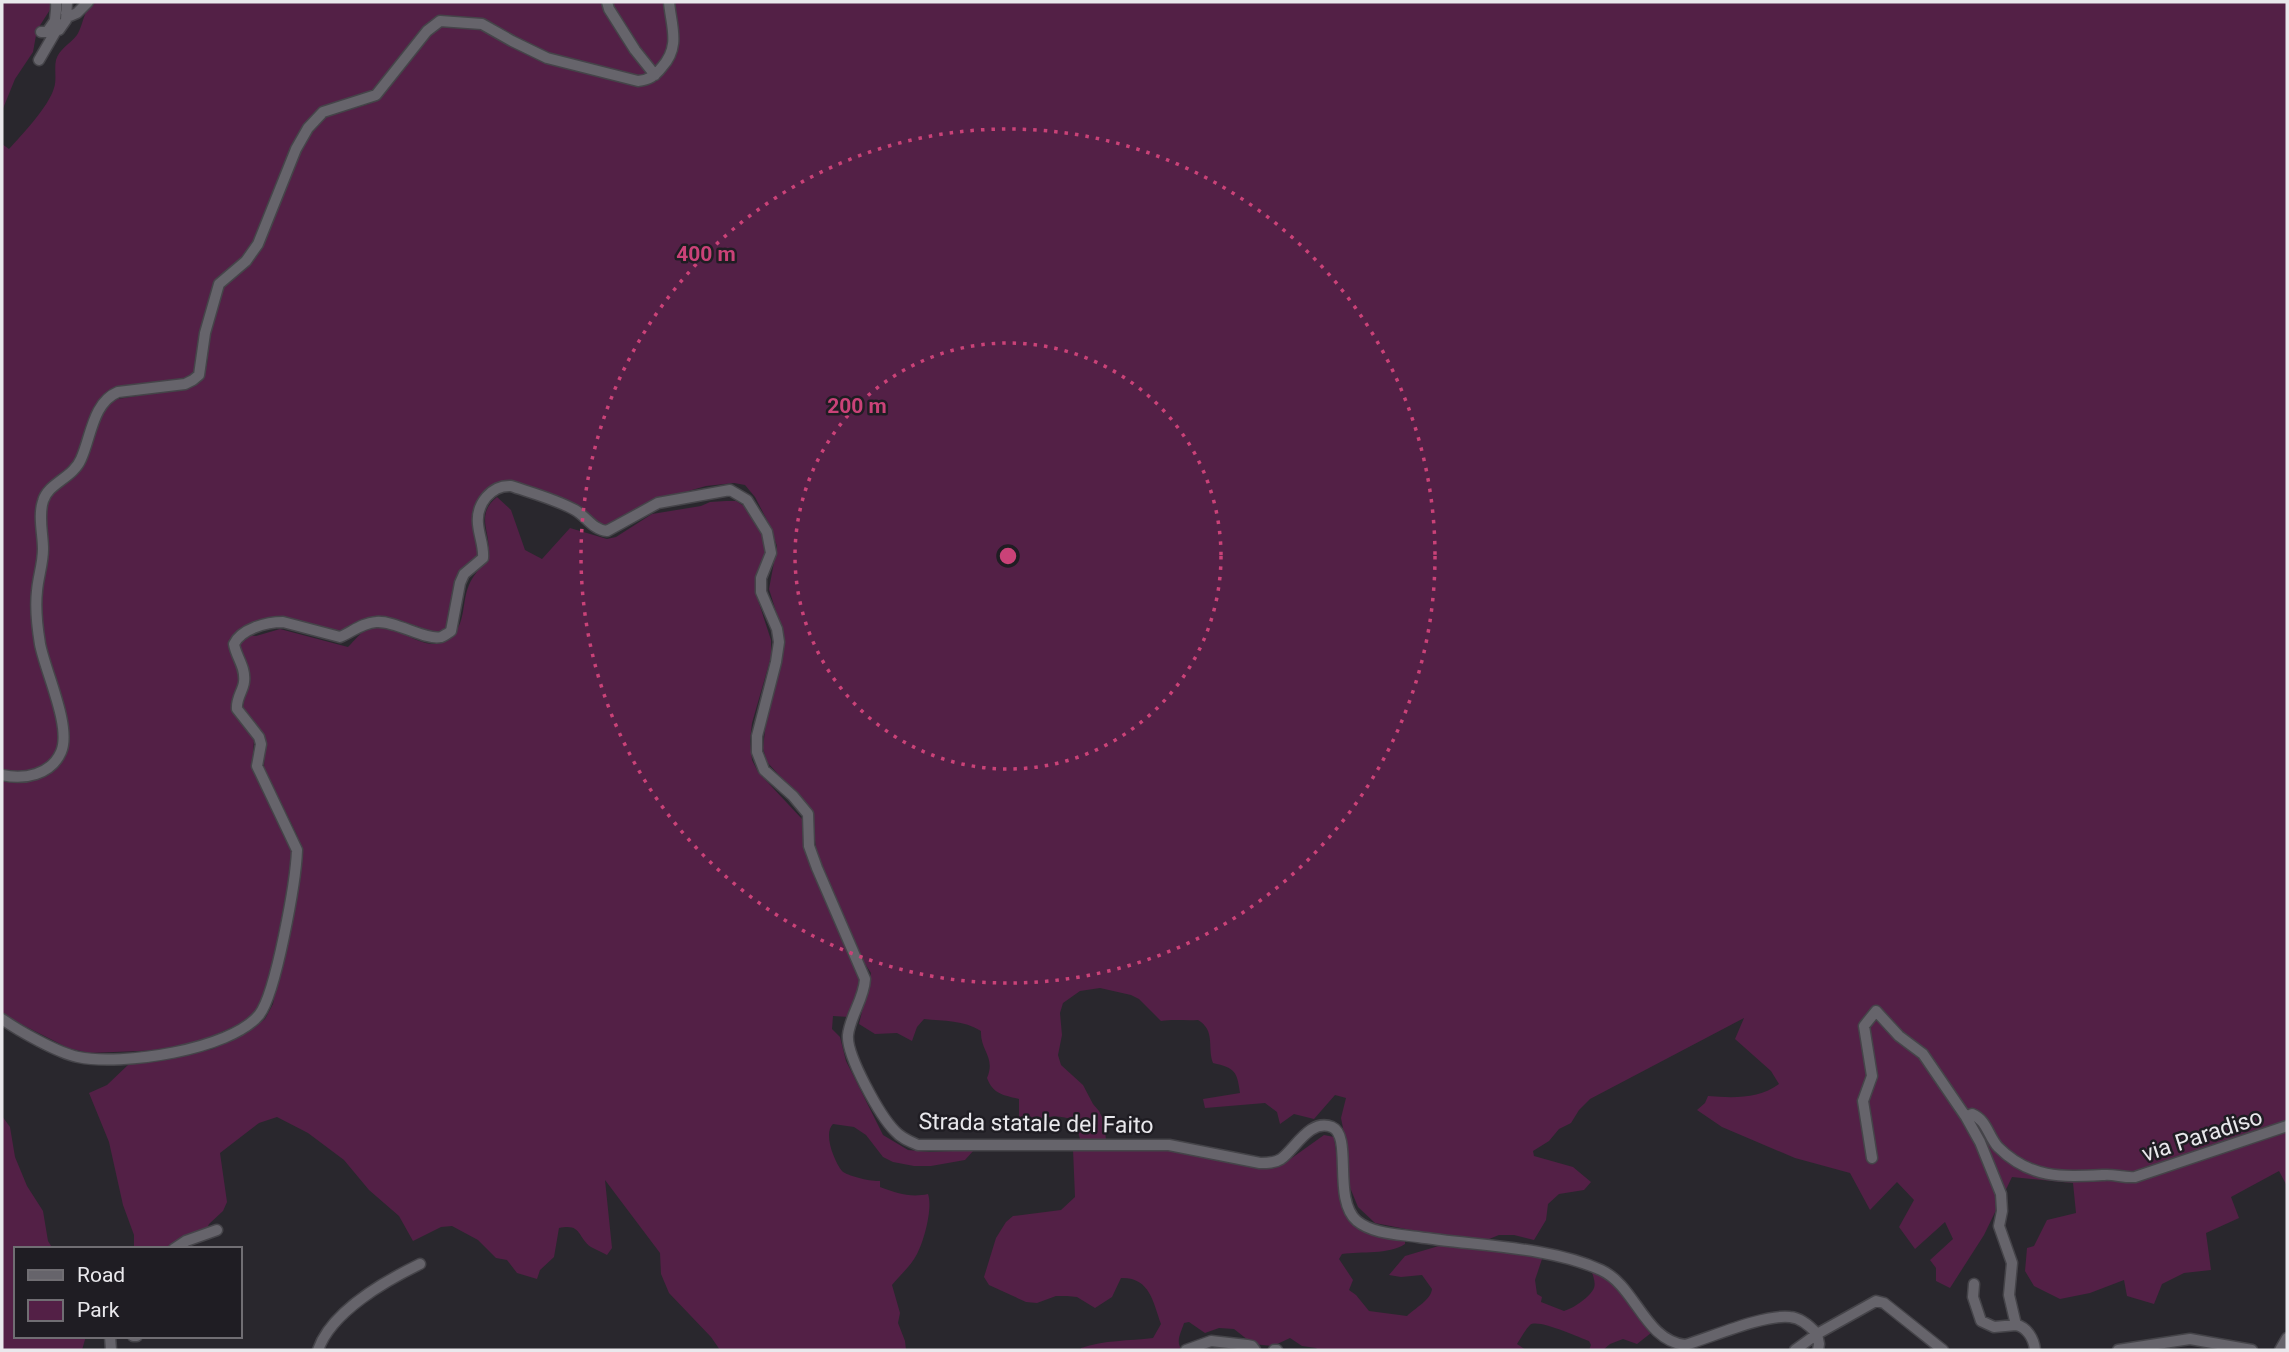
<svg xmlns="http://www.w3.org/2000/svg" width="2289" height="1352" viewBox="0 0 2289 1352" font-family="Roboto,sans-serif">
	<rect width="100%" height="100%" fill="#29272d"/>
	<path fill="#532046" d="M 2,2 L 55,2 L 37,30 L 33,52 L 15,79 L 2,111 Z
		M 94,2 L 665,2 C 672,35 676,64 638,77 L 548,54 L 514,38 L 483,20 L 439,17 L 374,92 L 321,109 L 255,242 L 243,259 L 221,276 L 196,373 L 184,380 L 117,389 L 107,392 L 100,400 L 77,461 L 43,491 L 39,564 L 33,587 L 59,722 L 58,750 L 45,767 L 25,773 L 2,771 L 2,144 L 9,149 C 22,135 49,106 54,88 C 57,79 54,69 56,60 C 59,49 70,44 77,35 C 84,24 83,10 94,2 Z
		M 673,2 L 2287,2 L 2287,1186 L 2279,1171 L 2231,1197 L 2239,1218 L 2206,1233 L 2211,1270 L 2184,1273 L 2162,1284 L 2154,1304 L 2127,1296 L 2124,1280 L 2090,1293 L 2060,1299 L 2034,1286 L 2025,1271 L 2027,1248 L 2034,1246 L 2047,1220 L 2076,1213 L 2073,1183 L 2012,1177 L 1984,1235 L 1950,1288 L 1936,1281 L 1936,1268 L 1930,1260 L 1953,1239 L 1945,1222 L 1915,1249 L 1899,1227 L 1914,1200 L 1897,1182 L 1870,1210 L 1850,1173 L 1795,1158 L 1722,1127 L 1697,1110 L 1705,1103 L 1708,1096 C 1733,1098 1759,1099 1779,1084 L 1771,1071 L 1735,1039 L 1744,1018 L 1590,1099 L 1579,1110 L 1571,1123 L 1559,1129 L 1549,1141 L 1533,1151 L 1534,1156 L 1573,1167 L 1591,1182 L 1584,1190 L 1559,1194 L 1548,1204 L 1546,1220 L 1534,1240 L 1514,1235 L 1499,1235 L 1489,1239 L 1447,1237 L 1375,1223 L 1358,1207 L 1349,1185 L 1346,1143 L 1341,1118 L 1346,1098 L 1335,1095 L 1314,1119 L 1294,1114 L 1280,1124 L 1277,1112 L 1265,1103 L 1205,1108 L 1203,1099 L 1240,1093 C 1237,1071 1235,1068 1213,1063 C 1207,1047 1216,1031 1198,1020 C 1185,1021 1174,1019 1161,1021 L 1139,999 L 1131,995 L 1100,988 L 1080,991 L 1063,1003 L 1060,1013 L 1062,1035 L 1058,1055 L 1061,1065 L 1083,1085 L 1093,1104 L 1099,1111 L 1104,1121 L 1106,1140 L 1080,1139 L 1075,1120 C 1061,1117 1050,1113 1038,1123 L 1028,1123 L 1019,1118 L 1019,1099 C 1003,1095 993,1094 987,1078 C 996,1057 980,1051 981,1031 C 964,1020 944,1021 924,1019 L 917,1027 L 912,1041 L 897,1033 L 875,1034 L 859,1024 L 871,973 L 860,956 L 818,860 L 811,814 L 800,798 L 767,762 L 763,748 L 766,722 L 783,647 L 783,634 L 769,589 L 777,546 L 768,522 L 755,497 L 745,485 L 734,483 L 706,486 L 646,503 L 616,522 L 606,526 C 596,524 589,513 580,508 C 568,499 554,496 541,491 C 518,483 494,472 480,499 C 476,505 473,512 472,519 C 472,532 479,544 478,556 L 461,571 L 455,581 L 447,628 L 440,633 L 433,632 C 409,624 384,611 360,621 C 352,624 347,629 339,632 L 283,617 C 264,617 237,625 229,643 C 231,656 242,669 240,683 C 238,693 230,699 233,710 L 254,739 L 252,767 L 292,851 L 292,864 L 269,981 L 262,1003 L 254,1013 L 242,1023 L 196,1043 L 163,1050 L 89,1053 L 68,1048 L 5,1016 L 2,1012 L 2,780 L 26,782 L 50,774 L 66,753 L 67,720 L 45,647 L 41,620 L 42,588 L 47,565 L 47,503 L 50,496 L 75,477 L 84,466 L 102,415 L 112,400 L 186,388 L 196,384 L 203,377 L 207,365 L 210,334 L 223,286 L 250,265 L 263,246 L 300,151 L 312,130 L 325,117 L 369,104 L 379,99 L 437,28 L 442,26 L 480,28 L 510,46 L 545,62 L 638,86 C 651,84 657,80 666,70 C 684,50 679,27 673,2 Z
		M 497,497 L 511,510 L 525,550 L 542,559 L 570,528 L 607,539 L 616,537 L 652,514 L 701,506 L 710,502 L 726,501 L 736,501 L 744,506 L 759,526 L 767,546 L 755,591 L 771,640 L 771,657 L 752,723 L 750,741 L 752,760 L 758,772 L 802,819 L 809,863 L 861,981 L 861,987 L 849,1017 L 833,1016 L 832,1029 L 840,1037 L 846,1061 L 883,1135 L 908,1150 L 930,1152 L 974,1150 L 965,1160 L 931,1166 L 914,1166 L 893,1162 L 883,1157 L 866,1135 L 854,1127 L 833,1124 C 823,1133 834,1161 842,1171 C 847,1176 873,1182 880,1181 L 880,1187 C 897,1193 910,1198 928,1194 C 933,1208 924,1241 917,1254 C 911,1266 900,1275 892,1285 L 900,1313 L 898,1323 L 905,1341 L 906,1350 L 720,1350 L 711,1337 L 669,1293 L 661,1274 L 660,1253 L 605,1180 L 612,1248 L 607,1255 C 602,1252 596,1250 591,1247 C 577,1237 582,1223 559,1228 L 554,1257 L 540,1270 L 537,1279 L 517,1273 L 507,1260 L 496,1258 L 478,1240 L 452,1226 L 441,1227 L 413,1241 L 399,1216 L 369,1190 L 344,1160 L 308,1133 L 277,1117 L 259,1123 L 220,1153 L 227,1202 L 223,1211 L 209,1224 L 201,1242 L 178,1249 L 134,1247 L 134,1235 L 123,1205 L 109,1142 L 89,1093 L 107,1085 L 129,1064 L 160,1061 L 213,1049 L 247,1032 L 265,1019 L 273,1004 L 301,855 L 297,835 L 264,768 L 265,736 L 243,707 C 248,680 250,671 238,646 L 245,635 L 256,636 L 280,629 L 348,647 C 354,641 361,632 368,628 C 392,615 428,663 453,635 C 466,621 462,600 469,585 C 473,574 486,563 488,552 C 492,534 474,515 497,497 Z
		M 2,1116 L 10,1127 L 15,1157 L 27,1186 L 43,1211 L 48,1241 L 53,1249 L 16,1249 L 16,1336 L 86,1336 L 82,1350 L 2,1350 Z
		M 1324,1135 L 1334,1137 L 1343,1205 L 1349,1217 L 1405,1240 L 1405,1244 C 1388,1255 1362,1251 1342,1254 L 1339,1259 L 1353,1280 L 1349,1290 L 1356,1295 L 1369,1311 L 1407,1316 C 1415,1308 1431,1300 1432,1289 L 1422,1275 L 1401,1277 L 1389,1275 L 1405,1256 L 1442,1245 L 1543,1256 L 1535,1280 L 1537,1294 L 1542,1297 L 1541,1302 L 1564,1311 C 1574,1308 1590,1297 1594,1288 C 1596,1283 1593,1275 1591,1270 C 1624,1287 1631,1304 1651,1333 L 1637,1344 L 1623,1339 L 1610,1344 L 1603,1350 L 1589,1350 L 1591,1345 L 1589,1341 C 1578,1337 1537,1318 1530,1325 C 1525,1330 1521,1338 1517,1344 L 1526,1350 L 1318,1350 L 1316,1348 L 1302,1346 L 1290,1338 L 1273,1346 L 1253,1344 L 1234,1329 L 1219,1328 L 1205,1333 L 1189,1322 L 1184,1323 C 1181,1333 1175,1342 1182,1350 L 1081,1350 L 1081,1348 C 1104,1340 1129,1341 1153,1338 L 1161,1324 C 1153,1302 1150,1277 1121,1278 L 1112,1297 L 1095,1308 L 1077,1297 L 1067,1296 L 1056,1296 L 1037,1303 L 1026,1302 L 989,1285 L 984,1277 L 996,1238 L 1006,1222 L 1013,1216 L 1061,1210 L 1075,1197 L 1073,1149 L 1180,1150 L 1268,1166 L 1289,1160 Z"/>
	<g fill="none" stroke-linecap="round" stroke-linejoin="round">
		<g stroke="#454449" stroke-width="13">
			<path id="minor" d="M 56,2 C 57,12 54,19 55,26 L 59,30 L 66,20 L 67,2
				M 607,2 L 609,9 L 635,50 L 655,75
				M 66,13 L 70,16 L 77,13 L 88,2
				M 41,32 L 47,32 L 54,22
				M 39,60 L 57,29
				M 2,775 C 24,780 51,775 61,752 C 72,727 45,671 40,644 C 37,626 35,609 37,591 C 38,577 43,564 43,549 C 43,534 38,516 43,501 C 48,483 73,478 81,459 C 91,437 93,402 118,392 L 185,384 L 193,380 L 199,375 L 205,333 L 219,284 L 246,261 L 258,244 L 296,149 L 308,128 L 323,112 L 376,95 L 427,31 L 440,21 L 482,24 L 512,41 L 547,58 L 638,81 C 649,80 655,76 662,67 C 681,46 671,26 669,2
				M 2,1019 C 19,1031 58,1053 78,1057 C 121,1066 230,1050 259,1015 C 276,994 296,880 297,850 L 257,766 L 261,744 L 259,737 L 237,709 C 236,698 243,691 244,682 C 246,667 236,657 234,644 C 241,629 266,622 283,622 L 340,637 C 352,632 362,623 376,622 C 395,620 426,641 441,637 C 442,637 450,632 451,631 L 460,583 L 464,574 L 483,558 C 484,546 479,536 478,524 C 476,504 491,485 511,486 C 532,493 555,499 575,510 C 586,516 593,530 607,531 L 658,503 L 730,490 L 747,500 L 767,532 L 771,553 L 761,578 L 761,592 L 777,629 L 779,642 L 776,662 L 757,736 L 757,752 L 764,770 L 793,796 L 808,814 L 809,846 L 817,868 L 865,979 C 864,999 850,1016 848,1035 C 846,1055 880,1116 895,1131 C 901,1138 909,1141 918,1145 L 1169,1145 L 1260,1163 C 1267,1163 1275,1163 1281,1159 C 1295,1149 1310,1118 1332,1127 C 1353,1136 1332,1200 1357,1221 C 1373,1234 1398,1234 1418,1237 C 1476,1246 1548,1246 1601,1270 C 1636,1286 1644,1340 1685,1345 C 1712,1337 1764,1314 1790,1317 C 1801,1318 1810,1326 1817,1334
				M 1966,1117 L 1972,1114 C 1987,1120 1988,1136 1998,1147 C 2030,1179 2062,1177 2104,1175 C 2114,1174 2124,1178 2135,1177 L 2287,1126
				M 1872,1158 L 1863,1101 L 1872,1076 L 1864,1026 L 1876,1011 L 1899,1036 L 1923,1054 L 1966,1117 L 1980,1142 L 2001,1194 L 2002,1211 L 1999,1226 L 2012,1263 L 2009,1295 L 2016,1325 C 2027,1327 2034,1339 2035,1350
				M 174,1249 L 186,1241 L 217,1230
				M 1974,1284 L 1973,1297 L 1981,1321 L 1994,1327 L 2016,1325
				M 1817,1334 L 1819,1344 L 1818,1350
				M 110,1336 L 111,1350
				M 133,1336 L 137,1336
				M 318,1350 C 331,1312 385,1281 420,1264
				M 1186,1350 L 1211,1341 L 1247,1345 L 1252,1346 L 1255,1350
				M 1274,1350 L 1277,1350
				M 1795,1350 L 1817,1334 L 1876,1301 L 1884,1303 L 1943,1350
				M 2118,1350 L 2190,1339 L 2252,1350
				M 2280,1350 L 2287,1338"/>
		</g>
		<use href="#minor" stroke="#66646b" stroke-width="10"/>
	</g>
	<g fill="none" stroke="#ca4278" stroke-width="3.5" stroke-dasharray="3.5 7">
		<circle cx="1008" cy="556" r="213"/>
		<circle cx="1008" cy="556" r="427"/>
	</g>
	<g text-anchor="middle" stroke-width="5" stroke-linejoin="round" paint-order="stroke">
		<g font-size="23" fill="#e9e8ec" stroke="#1f1d23">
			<text transform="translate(1036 1123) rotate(1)" y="8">Strada statale del Faito</text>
			<text transform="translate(2202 1135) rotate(-18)" y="8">via Paradiso</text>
		</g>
	</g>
	<circle cx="1008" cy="556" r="10" fill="#ca4278" stroke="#1f1d23" stroke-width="3.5"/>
	<g font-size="21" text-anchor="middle" font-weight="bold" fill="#ca4278" stroke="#1f1d23" stroke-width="5" stroke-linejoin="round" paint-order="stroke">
		<text x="706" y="261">400 m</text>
		<text x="857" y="413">200 m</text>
	</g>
	<rect width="2289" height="1352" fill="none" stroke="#e9e8ec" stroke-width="7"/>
	<rect x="14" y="1247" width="228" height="91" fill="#1f1d23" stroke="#706e73" stroke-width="2"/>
	<rect x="28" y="1270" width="35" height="10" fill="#66646b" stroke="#706e73" stroke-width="2"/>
	<text x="77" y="1282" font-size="21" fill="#e9e8ec">Road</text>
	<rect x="28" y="1300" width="35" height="21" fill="#532046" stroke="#706e73" stroke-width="2"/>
	<text x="77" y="1317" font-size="21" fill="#e9e8ec">Park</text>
</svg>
